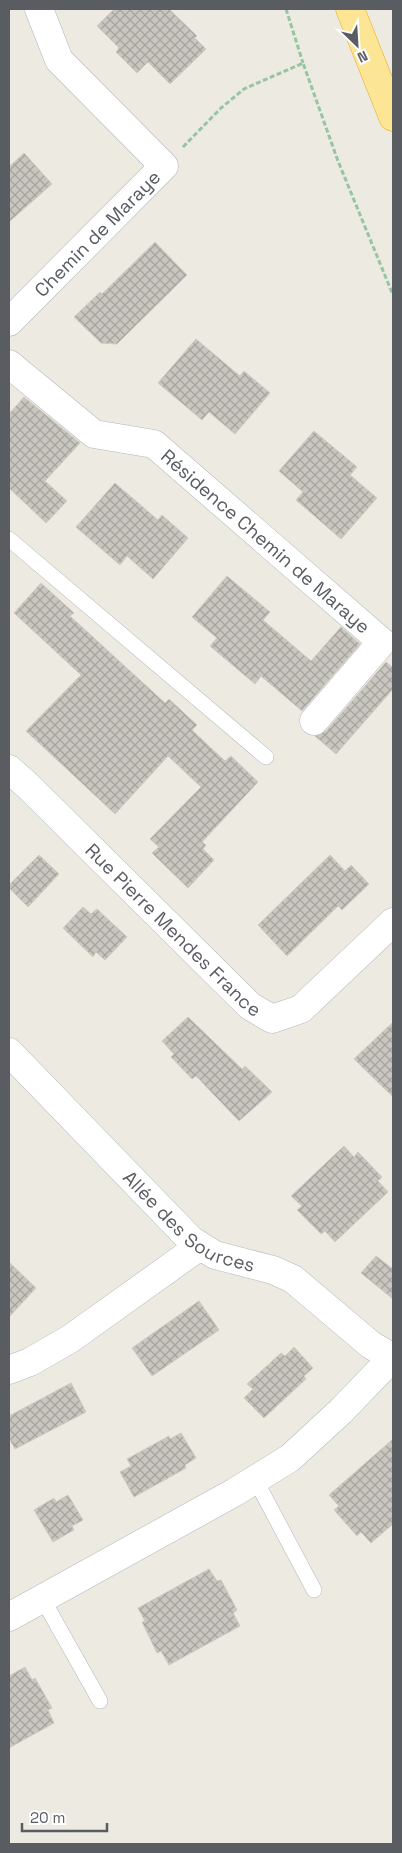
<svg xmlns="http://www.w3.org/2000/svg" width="402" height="1853" viewBox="0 0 402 1853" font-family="'Space Grotesk',sans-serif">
	<defs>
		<pattern id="building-cross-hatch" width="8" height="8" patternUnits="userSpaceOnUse" patternTransform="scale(1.25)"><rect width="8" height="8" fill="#c9c6c0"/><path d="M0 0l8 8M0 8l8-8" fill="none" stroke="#a6a49f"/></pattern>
	</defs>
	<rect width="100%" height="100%" fill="#eceae1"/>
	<path fill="url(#building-cross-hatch)" stroke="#d1cbbf" d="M 114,9 L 169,9 L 197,36 L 195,38 L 206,49 L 170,84 L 148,62 L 137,73 L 116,52 L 119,48 L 97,26 Z
		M 24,153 L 52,184 L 9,222 L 9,167 Z
		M 155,242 L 187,275 L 117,344 L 101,343 L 74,317 L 100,292 L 102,294 Z
		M 196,339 L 240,376 L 244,371 L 270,393 L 235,434 L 209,412 L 202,420 L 158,383 Z
		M 24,397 L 80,443 L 45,481 L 67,501 L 46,523 L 9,488 L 9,414 Z
		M 314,431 L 357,467 L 350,475 L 377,498 L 341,539 L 296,500 L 303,492 L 279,471 Z
		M 115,483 L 158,520 L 162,515 L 188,538 L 153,579 L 127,556 L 120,565 L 76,527 Z
		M 227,576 L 270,612 L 263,620 L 311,661 L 341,627 L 360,644 L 302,711 L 261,676 L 255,684 L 210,646 L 217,638 L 192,617 Z
		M 41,583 L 74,613 L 70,616 L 165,703 L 169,699 L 197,725 L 192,730 L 225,761 L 231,756 L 258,782 L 202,842 L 206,845 L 203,849 L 214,860 L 188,888 L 152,853 L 159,847 L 150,839 L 201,787 L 168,756 L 115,814 L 26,731 L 81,675 L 14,613 Z
		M 386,662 L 393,668 L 393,689 L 336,754 L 315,736 L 326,731 Z
		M 39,855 L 59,874 L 28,907 L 9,888 L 9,885 Z
		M 330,855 L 345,871 L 351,865 L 369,884 L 342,910 L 338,906 L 287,956 L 258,925 Z
		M 83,907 L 91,914 L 97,909 L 127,937 L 105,960 L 96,952 L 93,957 L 63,928 Z
		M 188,1017 L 242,1069 L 245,1066 L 272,1092 L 239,1121 L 196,1076 L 192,1079 L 171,1057 L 174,1054 L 162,1041 Z
		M 393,1022 L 393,1097 L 354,1059 Z
		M 344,1146 L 354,1157 L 358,1152 L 382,1177 L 378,1181 L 388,1192 L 335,1242 L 325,1231 L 321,1234 L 297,1210 L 302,1206 L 291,1196 Z
		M 376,1256 L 393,1269 L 393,1299 L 361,1273 Z
		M 9,1262 L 36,1288 L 9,1317 Z
		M 199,1301 L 219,1330 L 152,1376 L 132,1348 Z
		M 294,1347 L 313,1368 L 304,1376 L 306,1379 L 264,1418 L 244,1398 L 253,1389 L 247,1384 L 281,1353 L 285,1356 Z
		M 71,1383 L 86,1412 L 15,1449 L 9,1438 L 9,1416 Z
		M 181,1433 L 196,1458 L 185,1465 L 186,1468 L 134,1497 L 120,1472 L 131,1466 L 127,1459 L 169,1436 L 170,1439 Z
		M 393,1439 L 393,1524 L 371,1543 L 361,1532 L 357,1536 L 334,1510 L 339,1506 L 329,1495 Z
		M 68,1495 L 83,1520 L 72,1526 L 74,1530 L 53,1542 L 34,1510 L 54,1498 L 56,1502 Z
		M 209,1569 L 217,1581 L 221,1580 L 237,1610 L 233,1613 L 240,1626 L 169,1665 L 161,1651 L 157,1653 L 142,1622 L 145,1621 L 138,1608 Z
		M 25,1667 L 32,1680 L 35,1678 L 52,1708 L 48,1710 L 54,1723 L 9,1748 L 9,1676 Z"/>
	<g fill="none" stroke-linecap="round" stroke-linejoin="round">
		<g stroke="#b4b7bb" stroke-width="16">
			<path id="service" d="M 9,539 L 266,757
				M 255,1479 L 314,1590
				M 42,1598 L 100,1701"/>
		</g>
		<g stroke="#b4b7bb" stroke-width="29">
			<g id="minor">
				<path id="s1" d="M 9,322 L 164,166 L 59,60 L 39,9"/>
				<path id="s2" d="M 9,364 L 94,434 L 154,444 L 382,642 L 314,721"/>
				<path id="s3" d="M 9,769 L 28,786 L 250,1006 L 272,1019 L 301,1009 L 393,922"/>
				<path id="s4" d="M 9,1052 L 191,1240 L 215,1255 L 273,1270 L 293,1279 L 371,1345 L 393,1358"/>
				<path d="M 9,1370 L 30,1362 L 70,1339 L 200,1246"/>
				<path d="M 9,1617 L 235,1492 L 290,1458 L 341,1411 L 393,1357"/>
			</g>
		</g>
		<g stroke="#eaa203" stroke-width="29">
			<path id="trunk" d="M 350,9 L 393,117"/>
		</g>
		<path stroke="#96c5a3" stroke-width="3" stroke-dasharray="5 2.5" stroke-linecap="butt" d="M 286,9 L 303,63
			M 183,147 L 221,108 L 244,89 L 303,63 L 338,161 L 393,295"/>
		<use href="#service" stroke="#fff" stroke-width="15"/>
		<use href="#minor" stroke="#fff" stroke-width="28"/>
		<use href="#trunk" stroke="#fce696" stroke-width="28"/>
	</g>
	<g text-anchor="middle" stroke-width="4.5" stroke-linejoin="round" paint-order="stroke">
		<g font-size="19" fill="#595d62" stroke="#fff">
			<text dy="7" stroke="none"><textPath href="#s1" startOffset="125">Chemin de Maraye</textPath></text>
			<text dy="7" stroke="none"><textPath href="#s2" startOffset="319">Résidence Chemin de Maraye</textPath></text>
			<text dy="7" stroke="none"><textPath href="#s3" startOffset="230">Rue Pierre Mendes France</textPath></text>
			<text dy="7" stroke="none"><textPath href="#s4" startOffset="250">Allée des Sources</textPath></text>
		</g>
	</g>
	<rect width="402" height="1853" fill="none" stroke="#595d62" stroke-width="20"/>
	<g transform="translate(357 45) rotate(155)" stroke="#ffffff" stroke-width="4" paint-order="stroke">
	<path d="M0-4L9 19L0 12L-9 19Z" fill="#595d62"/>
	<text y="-8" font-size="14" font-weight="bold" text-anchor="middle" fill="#595d62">N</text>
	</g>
	<path d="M22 1823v8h85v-8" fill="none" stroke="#595d62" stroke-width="2.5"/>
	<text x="30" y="1823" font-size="15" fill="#595d62" stroke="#ffffff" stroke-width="4" paint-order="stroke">20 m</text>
</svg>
